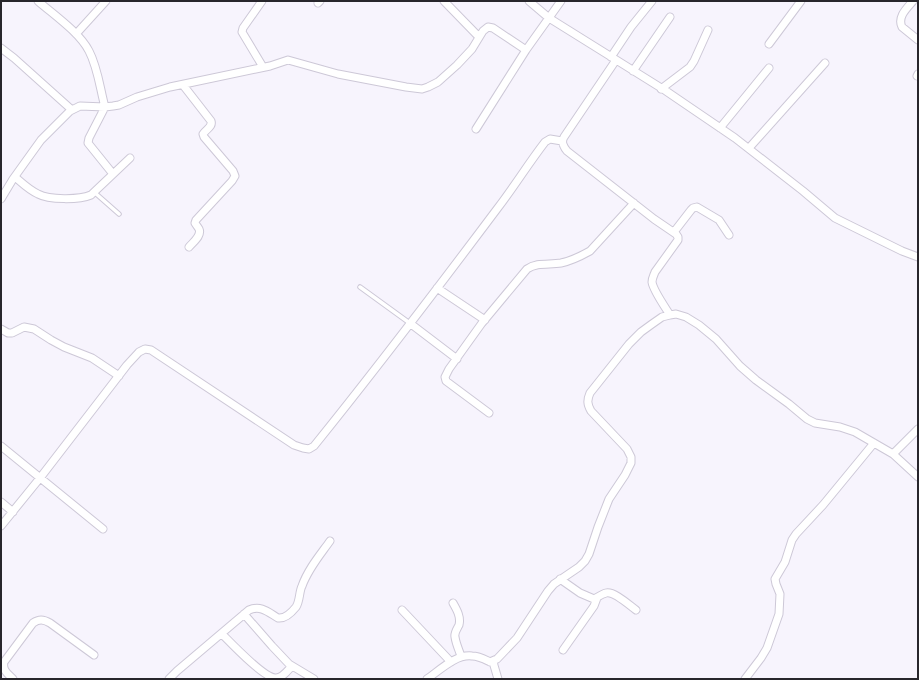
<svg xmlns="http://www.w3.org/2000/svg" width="919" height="680" viewBox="0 0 919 680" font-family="Commissioner,sans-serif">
	<rect width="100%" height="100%" fill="#f7f4fd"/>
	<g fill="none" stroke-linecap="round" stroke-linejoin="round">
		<g stroke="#cdc8d7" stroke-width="5.5">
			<path id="lane" d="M 94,192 L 119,214
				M 360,287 L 411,324"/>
		</g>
		<g stroke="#cdc8d7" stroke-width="9">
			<path id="street" d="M 38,1 C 54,15 79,32 89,51 C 98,68 100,89 105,107 L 89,138 L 88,143 L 113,174
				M 262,1 L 243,28 L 242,32 L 263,67
				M 444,1 L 479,37
				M 529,1 L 549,18 L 666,91 L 735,138 L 803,191 L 835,218 L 902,251 L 918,257
				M 913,1 C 907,8 897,17 902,27 L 918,40
				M 318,3 L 320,1
				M 76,34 L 106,1
				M 769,44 L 801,1
				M 1,48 L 14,58 L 72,110
				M 611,57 L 631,27 L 652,1
				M 616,60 L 564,137 C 561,142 563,146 567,151 L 654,219 L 676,234 L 678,237 L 678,240 L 655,272 C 654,275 652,278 652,282 C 653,290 665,307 670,315
				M 633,71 L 670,17
				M 917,76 L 918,74
				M 183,85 L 211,121 C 213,127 206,129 203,134 L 204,137 L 233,171 L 235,176 L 232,181 L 196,220 L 195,223 C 196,225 198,227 199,229 C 202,236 193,242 189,247
				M 661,89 L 690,67 L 694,61 L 708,30
				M 720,128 L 769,68
				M 476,129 L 526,50 L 561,1
				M 749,148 L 825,63
				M 15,177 C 22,183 29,190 38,194 C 49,200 79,200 91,195 L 130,158
				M 1,199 L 13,179 L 41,140 L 70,111 L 80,106 L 105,107 L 113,106 L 119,105 L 137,97 L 170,87 L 270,66 L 288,60 L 338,74 L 406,87 L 422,89 L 428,87 L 438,82 L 457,65 L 472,49 L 483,31 L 488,27 L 493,28 L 526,50
				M 674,232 L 691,210 L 693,208 L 697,207 L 719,220 L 729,235
				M 437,288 L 485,320
				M 411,324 L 457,359
				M 1,329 L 8,333 L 12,333 L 24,327 L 34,329 L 51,340 L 64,347 L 92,358 L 119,376
				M 489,413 L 446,381 L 445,377 L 449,369 L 482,323 L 527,269 C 537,262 549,265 561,263 C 571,261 581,256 590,251 L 634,203
				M 1,446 L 103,529
				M 893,454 L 918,429
				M 1,502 L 13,512
				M 1,526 L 40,478 L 127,365 L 139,352 L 145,349 L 151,350 L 294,445 L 303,448 L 309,449 L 314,446 C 377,368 437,289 497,209 C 514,187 528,164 545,142 L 550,139 L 562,141
				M 560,579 L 580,593 L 594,599 C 598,597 602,594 606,593 C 614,591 629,605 636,610
				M 453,603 C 457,610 461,617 459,625 C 457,629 454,633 455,637 C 456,644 459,650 461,656
				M 402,610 L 451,662
				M 244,614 L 272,646 L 289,664 L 314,679
				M 222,634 C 231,643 263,677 275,678 C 282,679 288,670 292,666
				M 563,650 L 594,606 L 597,598
				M 493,662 L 498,679
				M 13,679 C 8,674 2,670 4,662 L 33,623 C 39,619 43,619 50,623 L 94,655
				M 169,679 L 177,671 L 249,610 C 261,605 268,612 278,618 C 285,619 292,612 296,607 C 300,601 299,592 302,586 C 308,569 320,555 330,541
				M 427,679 C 440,670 456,654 472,656 C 479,656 484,659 490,662 L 497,659 L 517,638 L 548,591 L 554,584 L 579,567 L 585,561 L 589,554 L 598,527 L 609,499 L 625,475 L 631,463 L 631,457 L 627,449 L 591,411 C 587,404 587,400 590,393 L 629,344 L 641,332 L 652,324 L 662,317 L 670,315 L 676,314 L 686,317 L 699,325 L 716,339 L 740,366 L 756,380 L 789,404 L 807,419 L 815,423 L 840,427 L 855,432 L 893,454 L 918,477
				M 745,679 L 761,658 L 767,648 L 779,614 L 780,594 L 776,584 L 775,579 L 785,562 L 792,540 L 796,534 L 823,505 L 874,443"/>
		</g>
		<use href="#lane" stroke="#fff" stroke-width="3.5"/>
		<use href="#street" stroke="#fff" stroke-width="7"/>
	</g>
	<rect width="919" height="680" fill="none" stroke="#28262c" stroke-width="4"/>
</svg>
